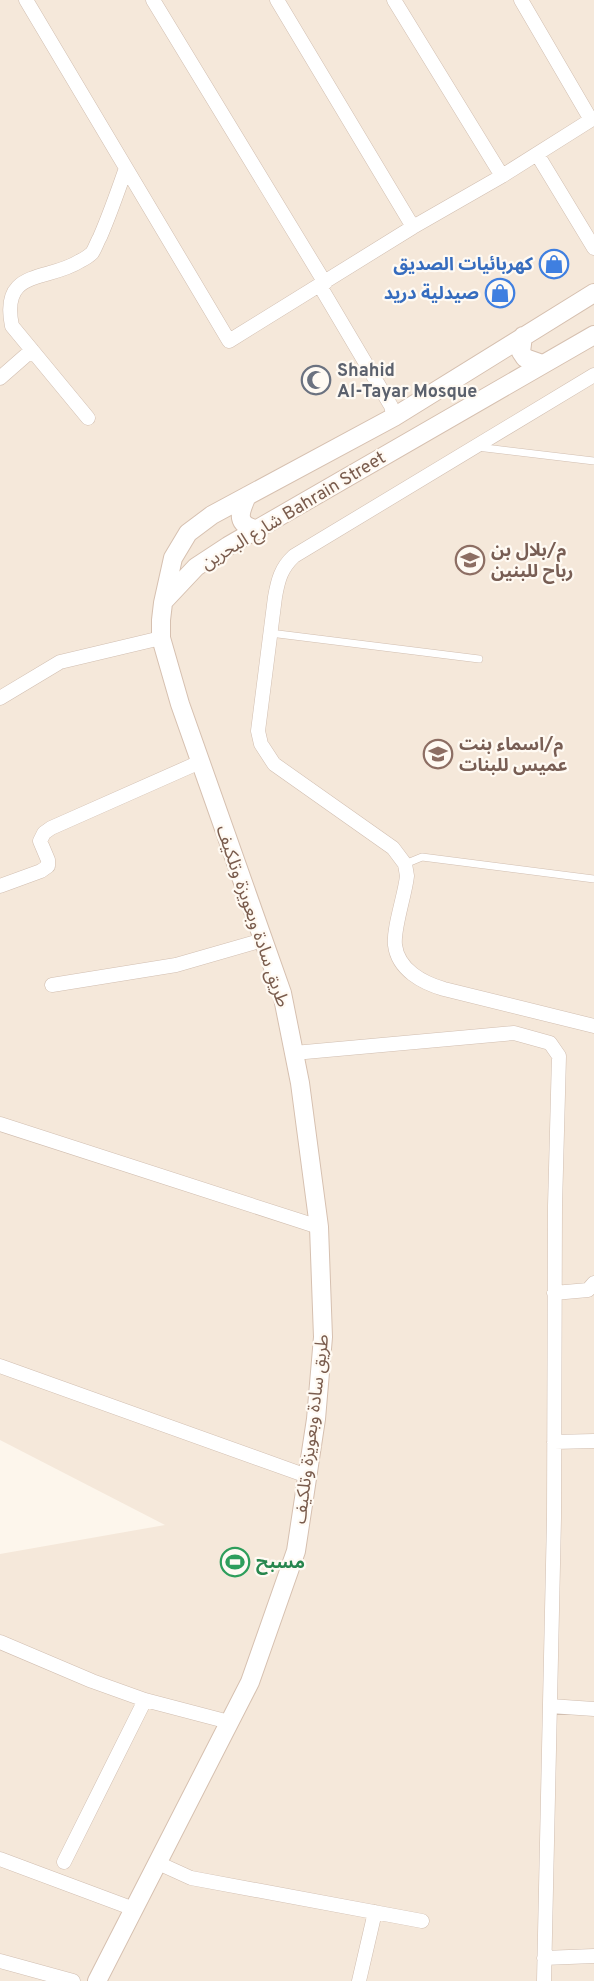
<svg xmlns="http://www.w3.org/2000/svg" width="594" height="1981" viewBox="0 0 594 1981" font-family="Overpass,'Noto Sans Arabic',sans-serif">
	<rect width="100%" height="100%" fill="#fdf6ec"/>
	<path fill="#f5e8da" d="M 0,0 L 594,0 L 594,1981 L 0,1981 L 0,1554 L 165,1525 L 0,1440 Z"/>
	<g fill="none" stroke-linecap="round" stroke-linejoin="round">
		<g stroke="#d1beb0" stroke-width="8">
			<path id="lane" d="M 477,447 L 594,461
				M 270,633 L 479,659
				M 405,864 L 422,857 L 594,879"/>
		</g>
		<g stroke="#d1beb0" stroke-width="15">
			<path id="street" d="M 26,0 L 229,341 L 413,227 L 502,176 L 594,118
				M 153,0 L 325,283
				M 277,0 L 413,227
				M 394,0 L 502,176
				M 521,0 L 591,120
				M 537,154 L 594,248
				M 320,286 L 391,406 L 394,417
				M 594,375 L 294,556 C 281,568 278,580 275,597 L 258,731 L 261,744 L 274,764 L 393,848 L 405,864 L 407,876 C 405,895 393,929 395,945 C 398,970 423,983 444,989 L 594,1026
				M 0,378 L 32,350
				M 88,418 L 12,326 C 0,268 47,282 80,261 C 84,259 89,256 92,253 C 95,249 97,242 100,237 C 110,214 118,191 126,168
				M 0,698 L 60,662 L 161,638
				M 0,886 L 41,871 L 48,866 L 48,860 L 40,841 L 44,833 L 51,828 L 200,762
				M 52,985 L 176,965 L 263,940
				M 294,1053 L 514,1033 L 550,1043 L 559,1056 L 555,1206 L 554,1518 L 544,1981
				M 0,1124 L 319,1227
				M 554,1293 L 588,1290 L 594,1283
				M 0,1366 L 307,1476
				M 554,1442 L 594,1441
				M 0,1642 L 92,1681 L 145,1700 L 229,1722
				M 550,1706 L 594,1709
				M 0,1859 L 134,1909
				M 64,1862 L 145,1700
				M 158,1863 L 191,1878 L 422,1921
				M 544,1958 L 594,1956
				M 0,1961 L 73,1981
				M 359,1981 L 375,1912"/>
		</g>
		<g stroke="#d6c0b0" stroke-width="20">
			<path id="secondary" d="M 523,336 L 521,352 L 525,358 L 542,364
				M 247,496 C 239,514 235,525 259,530
				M 164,601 L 196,567 L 228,546 L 594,335
				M 97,1981 L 250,1682 L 296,1551 L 316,1419 L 323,1337 L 319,1227 L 300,1083 L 282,993 L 180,704 L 161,638 L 161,620 L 163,603 L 173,558 L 188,533 L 212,515 L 394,417 L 594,293"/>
		</g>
		<use href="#lane" stroke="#fff" stroke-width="7"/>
		<use href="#street" stroke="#fff" stroke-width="14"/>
		<use href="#secondary" stroke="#fff" stroke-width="18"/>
	</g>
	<defs>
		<g id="shop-ring" transform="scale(1.5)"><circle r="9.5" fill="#fffaf3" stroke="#3f7fe0" stroke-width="1.5"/><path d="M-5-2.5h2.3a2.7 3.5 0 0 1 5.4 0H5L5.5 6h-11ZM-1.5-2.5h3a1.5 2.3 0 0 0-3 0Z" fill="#3f7fe0"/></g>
		<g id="mosque-ring" transform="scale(1.5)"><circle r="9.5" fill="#fffaf3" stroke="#6b7280" stroke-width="1.5"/><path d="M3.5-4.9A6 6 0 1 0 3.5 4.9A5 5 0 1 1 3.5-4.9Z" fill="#6b7280"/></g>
		<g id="school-ring" transform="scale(1.5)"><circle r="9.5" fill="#fffaf3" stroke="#8d6e63" stroke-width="1.5"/><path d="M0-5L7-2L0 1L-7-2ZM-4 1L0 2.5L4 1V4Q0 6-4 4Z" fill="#8d6e63"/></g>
		<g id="stadium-ring" transform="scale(1.5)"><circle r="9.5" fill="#fffaf3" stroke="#2e9e5b" stroke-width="1.5"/><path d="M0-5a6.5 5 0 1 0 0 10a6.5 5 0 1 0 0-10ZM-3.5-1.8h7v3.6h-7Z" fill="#2e9e5b"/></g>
	</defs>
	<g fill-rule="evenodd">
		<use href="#shop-ring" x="554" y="264"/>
		<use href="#shop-ring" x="500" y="293"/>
		<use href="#mosque-ring" x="316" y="380"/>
		<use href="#school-ring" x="470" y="560"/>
		<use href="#school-ring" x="438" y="754"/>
		<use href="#stadium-ring" x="235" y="1562"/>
	</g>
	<g text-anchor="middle" stroke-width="4.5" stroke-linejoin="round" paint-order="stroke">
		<g font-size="18" font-weight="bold" fill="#366cbe" stroke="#fffaf3" text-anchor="end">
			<text x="533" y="270">كهربائيات الصديق</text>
			<text x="479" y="299">صيدلية دريد</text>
		</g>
		<g font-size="18" font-weight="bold" fill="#5b616d" stroke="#fffaf3" text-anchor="start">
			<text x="337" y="376">Shahid<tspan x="337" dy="21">Al-Tayar Mosque</tspan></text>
		</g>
		<g font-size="18" fill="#7a5c4d" stroke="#fffaf3">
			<text transform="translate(293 510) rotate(-31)" y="6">شارع البحرين Bahrain Street</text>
			<text transform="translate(253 916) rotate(71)" y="6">طريق سادة وبعويزة وتلكيف</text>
			<text transform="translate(311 1429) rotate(-83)" y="6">طريق سادة وبعويزة وتلكيف</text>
		</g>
		<g font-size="18" font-weight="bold" fill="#785e54" stroke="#fffaf3" text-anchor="start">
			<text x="491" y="556">م/بلال بن<tspan x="491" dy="21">رباح للبنين</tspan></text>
			<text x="459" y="750">م/اسماء بنت<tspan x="459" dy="21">عميس للبنات</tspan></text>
		</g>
		<g font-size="18" font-weight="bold" fill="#27864d" stroke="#fffaf3" text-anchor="start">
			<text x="256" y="1568">مسبح</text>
		</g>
	</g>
</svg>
